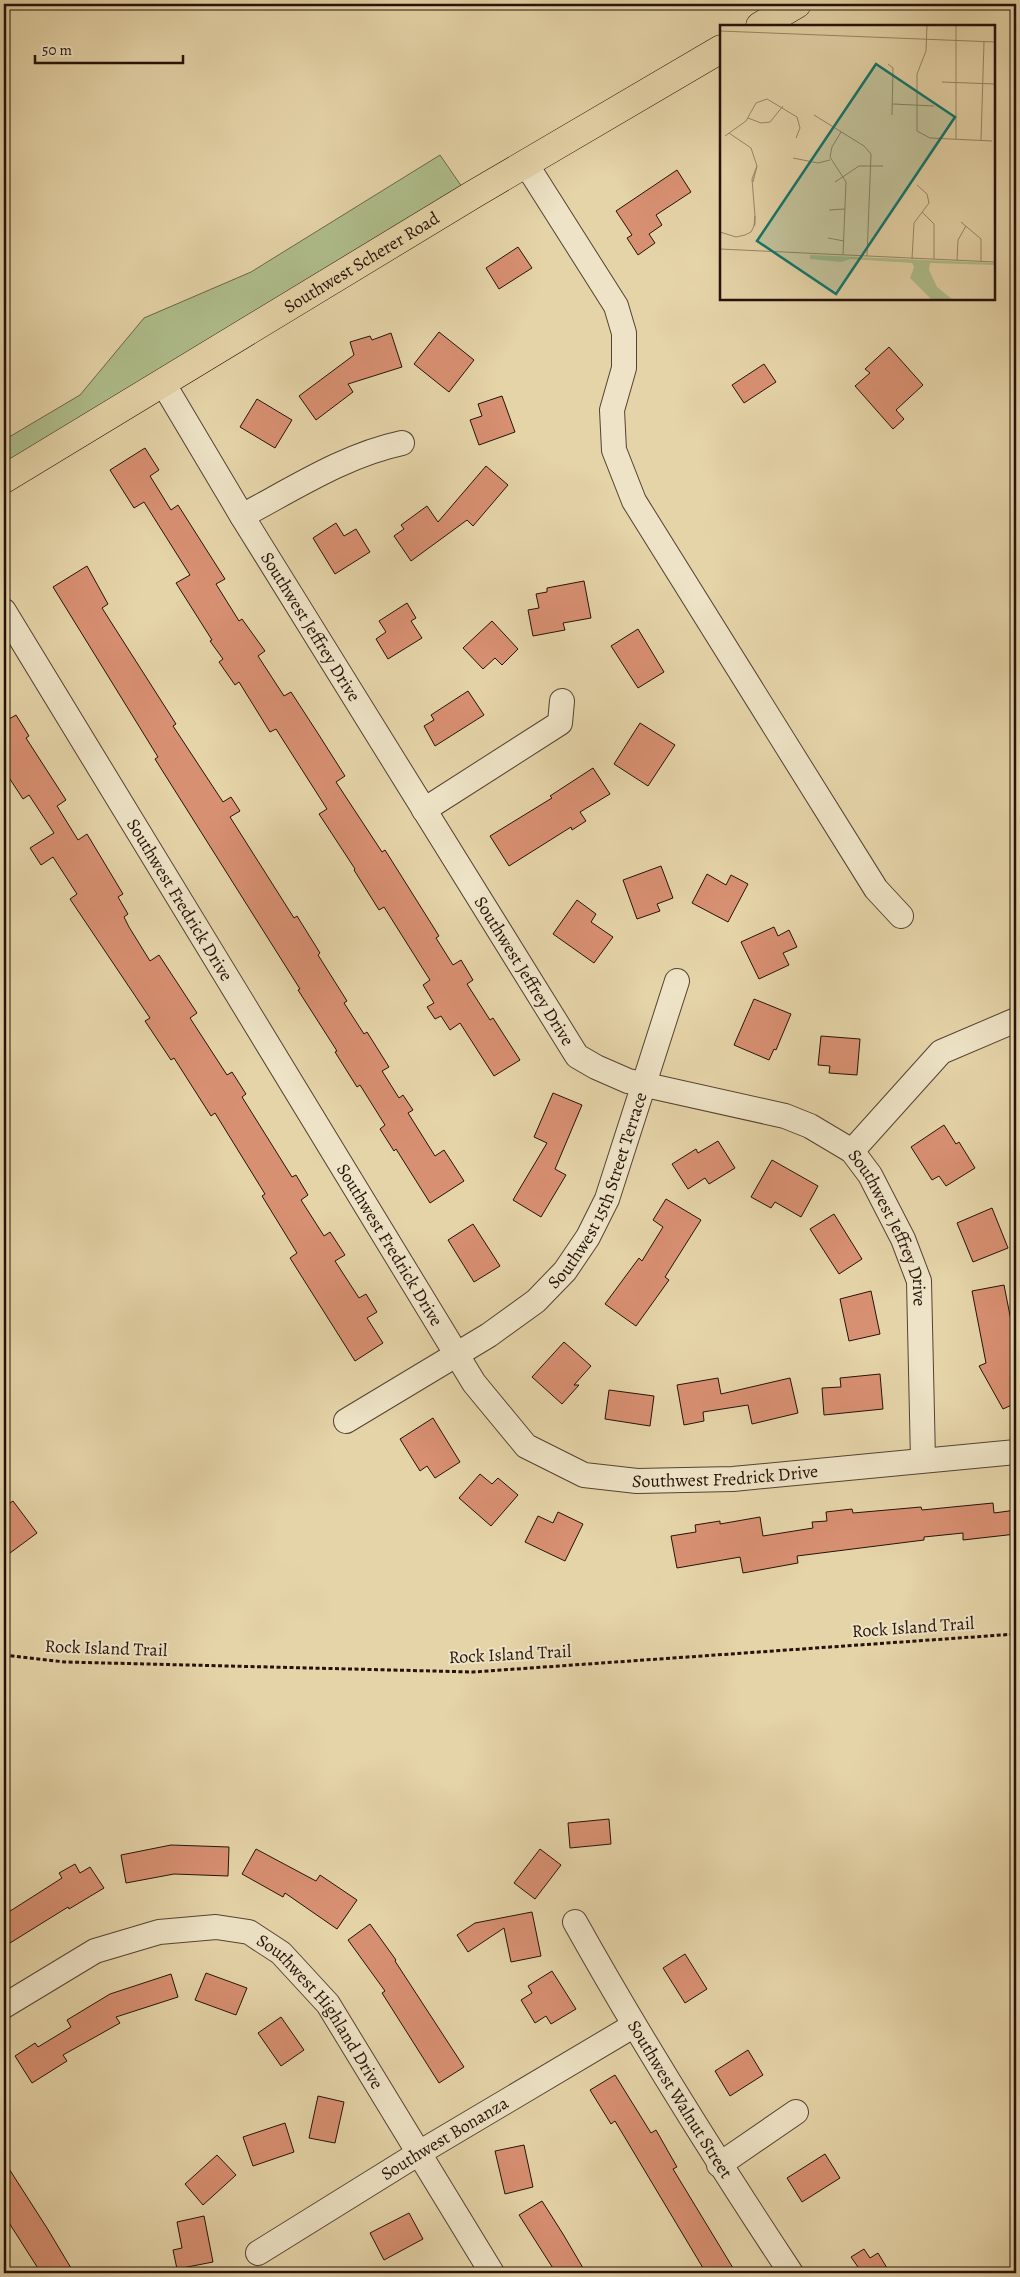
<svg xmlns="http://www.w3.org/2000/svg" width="1020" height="2277" viewBox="0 0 1020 2277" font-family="Alegreya,serif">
	<rect width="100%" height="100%" fill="#e5d4a8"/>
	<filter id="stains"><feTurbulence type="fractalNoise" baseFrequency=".004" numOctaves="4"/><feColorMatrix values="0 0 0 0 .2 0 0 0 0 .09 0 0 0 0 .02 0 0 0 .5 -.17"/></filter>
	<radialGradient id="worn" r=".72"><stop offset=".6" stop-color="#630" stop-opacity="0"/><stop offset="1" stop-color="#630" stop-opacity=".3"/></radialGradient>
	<path fill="#afbe8c" stroke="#6a684a" d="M 440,155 L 462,187 L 4,468 L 4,440 L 80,395 L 144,318 L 251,272 Z"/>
	<path fill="#d89072" stroke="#251209" d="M 677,170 L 691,192 L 656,215 L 662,225 L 649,234 L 655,243 L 638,255 L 627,238 L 632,235 L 616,211 Z
		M 518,247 L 532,268 L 499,289 L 486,268 Z
		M 439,332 L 474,360 L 449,392 L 414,364 Z
		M 391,333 L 402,367 L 348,384 L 353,392 L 316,420 L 299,396 L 354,355 L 350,342 L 370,336 L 372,340 Z
		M 889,347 L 923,385 L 896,410 L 904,419 L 893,429 L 855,386 L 870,373 L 865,369 Z
		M 764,364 L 776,382 L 744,403 L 732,385 Z
		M 502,396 L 515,432 L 479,445 L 470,420 L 482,416 L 478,404 Z
		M 257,399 L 292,420 L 275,448 L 240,427 Z
		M 145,448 L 159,470 L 150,476 L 171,510 L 178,505 L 225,579 L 216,584 L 239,621 L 242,619 L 265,651 L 258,656 L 284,696 L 291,692 L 317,732 L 345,776 L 336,782 L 382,852 L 385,850 L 439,936 L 436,938 L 453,965 L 461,960 L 473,980 L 467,984 L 490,1020 L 493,1018 L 520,1060 L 494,1076 L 460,1023 L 450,1030 L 441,1016 L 435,1019 L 427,1007 L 434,1003 L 423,985 L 430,980 L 384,907 L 379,910 L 354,870 L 355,869 L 319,814 L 327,809 L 276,729 L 270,732 L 239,682 L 235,685 L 219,662 L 223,659 L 210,641 L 212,640 L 176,583 L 190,575 L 144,502 L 134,508 L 110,470 Z
		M 486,466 L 508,485 L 473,526 L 467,520 L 411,561 L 394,536 L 404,529 L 401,525 L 427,506 L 438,522 Z
		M 336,523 L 344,536 L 356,529 L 370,552 L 335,574 L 313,538 Z
		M 87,566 L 108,604 L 102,608 L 176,724 L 173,726 L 223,802 L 231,797 L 240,811 L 230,817 L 294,918 L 297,916 L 320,953 L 318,955 L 347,1001 L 344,1003 L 364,1034 L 367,1032 L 389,1067 L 382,1071 L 399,1098 L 403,1095 L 413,1110 L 408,1113 L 435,1156 L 444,1150 L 464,1181 L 430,1203 L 396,1149 L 394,1151 L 380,1129 L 385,1125 L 360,1085 L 357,1087 L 335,1052 L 337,1051 L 298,990 L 300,989 L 155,759 L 158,757 L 53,587 Z
		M 584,581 L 591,618 L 563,623 L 565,630 L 533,636 L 528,610 L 539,608 L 536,594 L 547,592 L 547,588 Z
		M 407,603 L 416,618 L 411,621 L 422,638 L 388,659 L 376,639 L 386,632 L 379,621 Z
		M 492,621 L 518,649 L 502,665 L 495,658 L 483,669 L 463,648 Z
		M 638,629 L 664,672 L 638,688 L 611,646 Z
		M 468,691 L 484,715 L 435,746 L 424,726 L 434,720 L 431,715 Z
		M 16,715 L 29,736 L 26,738 L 66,800 L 57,806 L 78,840 L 87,834 L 123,894 L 118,897 L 128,914 L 124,917 L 129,927 L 150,961 L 159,955 L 197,1013 L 190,1018 L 227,1075 L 232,1072 L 246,1094 L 242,1097 L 292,1177 L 296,1175 L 308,1195 L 301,1200 L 324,1236 L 330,1232 L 345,1255 L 335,1261 L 359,1298 L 366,1294 L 377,1312 L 367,1318 L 383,1343 L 355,1361 L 290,1258 L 297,1253 L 262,1196 L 265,1194 L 215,1113 L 211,1116 L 174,1058 L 171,1060 L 145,1021 L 150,1018 L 70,899 L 77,894 L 53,857 L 41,865 L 30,848 L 54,833 L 29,795 L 23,799 L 4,770 L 4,722 Z
		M 640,723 L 675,745 L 648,786 L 614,764 Z
		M 593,768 L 610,794 L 580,812 L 586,821 L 572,830 L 571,827 L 509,866 L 490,836 L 552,798 L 550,796 Z
		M 661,866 L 673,898 L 657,904 L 660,911 L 637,919 L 623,880 Z
		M 707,874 L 726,885 L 731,875 L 748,884 L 728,922 L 692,903 Z
		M 577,900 L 596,914 L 591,922 L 613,937 L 594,963 L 553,934 Z
		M 774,927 L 778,936 L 789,930 L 797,947 L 783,953 L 789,965 L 759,979 L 741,942 Z
		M 754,999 L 791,1014 L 776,1050 L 774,1049 L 769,1060 L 734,1045 Z
		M 821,1036 L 860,1039 L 857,1075 L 829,1073 L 830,1066 L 818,1065 Z
		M 553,1093 L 582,1105 L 555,1169 L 566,1175 L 541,1217 L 513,1200 L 547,1143 L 534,1137 Z
		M 944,1125 L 956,1144 L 959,1142 L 975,1168 L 946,1186 L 939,1176 L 932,1180 L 911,1147 Z
		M 718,1141 L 735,1168 L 709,1184 L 705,1178 L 688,1189 L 672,1164 L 696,1149 L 698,1153 Z
		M 772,1160 L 818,1186 L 801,1217 L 775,1202 L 771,1208 L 751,1197 Z
		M 666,1199 L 701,1220 L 665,1277 L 669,1280 L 636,1326 L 605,1304 L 639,1258 L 642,1261 L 663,1227 L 653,1220 Z
		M 992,1208 L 1008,1248 L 973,1262 L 957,1223 Z
		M 834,1214 L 862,1259 L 839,1274 L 810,1229 Z
		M 473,1224 L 500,1266 L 474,1282 L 448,1240 Z
		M 1004,1285 L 1016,1346 L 1016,1403 L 1003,1409 L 979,1366 L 986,1363 L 972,1291 Z
		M 871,1291 L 880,1334 L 849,1341 L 840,1299 Z
		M 564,1342 L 591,1366 L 574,1385 L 579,1385 L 562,1404 L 532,1377 Z
		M 880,1374 L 883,1409 L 824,1415 L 822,1388 L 841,1387 L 840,1378 Z
		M 718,1378 L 721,1394 L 790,1378 L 798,1413 L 752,1424 L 748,1405 L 703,1412 L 704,1421 L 684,1425 L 677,1385 Z
		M 609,1390 L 654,1396 L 650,1426 L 605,1419 Z
		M 433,1418 L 460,1462 L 435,1478 L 427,1466 L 420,1471 L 400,1439 Z
		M 480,1474 L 492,1484 L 498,1478 L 518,1495 L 491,1526 L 459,1498 Z
		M 13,1501 L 37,1533 L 10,1553 L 4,1544 L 4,1507 Z
		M 993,1503 L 994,1513 L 1016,1510 L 1016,1534 L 963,1540 L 963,1533 L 924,1537 L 924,1540 L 797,1556 L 798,1563 L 743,1573 L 740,1557 L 677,1568 L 671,1536 L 696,1532 L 695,1525 L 720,1521 L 720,1524 L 760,1517 L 763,1536 L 813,1528 L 812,1522 L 827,1521 L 826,1512 L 852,1509 L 853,1513 L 921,1507 L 922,1510 Z
		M 558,1512 L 583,1524 L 565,1561 L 525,1542 L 538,1516 L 553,1523 Z
		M 609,1819 L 611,1844 L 570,1848 L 568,1823 Z
		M 171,1845 L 229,1847 L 228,1876 L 174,1874 L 126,1883 L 121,1855 Z
		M 256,1849 L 316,1881 L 320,1875 L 357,1900 L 337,1929 L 285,1893 L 283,1897 L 242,1874 Z
		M 540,1849 L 561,1865 L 535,1899 L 514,1883 Z
		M 75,1864 L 80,1873 L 90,1867 L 104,1888 L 69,1909 L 68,1907 L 10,1943 L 4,1934 L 4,1915 L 62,1878 L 59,1873 Z
		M 532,1912 L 541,1956 L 511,1962 L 504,1928 L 468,1952 L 457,1935 L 475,1923 Z
		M 370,1924 L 396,1960 L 395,1961 L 464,2067 L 439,2083 L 382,1993 L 385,1991 L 348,1940 Z
		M 685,1954 L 707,1989 L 685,2003 L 663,1968 Z
		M 552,1971 L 576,2009 L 551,2024 L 546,2016 L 535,2023 L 521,2000 L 532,1993 L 528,1986 Z
		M 206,1973 L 247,1988 L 236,2015 L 195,2000 Z
		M 171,1974 L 178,1997 L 116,2017 L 120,2023 L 63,2055 L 67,2061 L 32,2083 L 15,2056 L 35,2043 L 38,2047 L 71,2027 L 67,2020 L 110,1994 Z
		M 281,2017 L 304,2050 L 281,2066 L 258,2033 Z
		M 748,2050 L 763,2075 L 730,2096 L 715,2071 Z
		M 615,2075 L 651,2133 L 656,2130 L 677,2167 L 673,2169 L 736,2273 L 706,2273 L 615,2121 L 611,2124 L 590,2090 Z
		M 318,2096 L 344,2102 L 335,2143 L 309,2138 Z
		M 285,2123 L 294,2152 L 253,2166 L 243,2137 Z
		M 524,2145 L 533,2187 L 505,2194 L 495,2151 Z
		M 825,2154 L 840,2178 L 802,2202 L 787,2178 Z
		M 217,2155 L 236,2175 L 203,2205 L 185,2184 Z
		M 4,2161 L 47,2228 L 74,2273 L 41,2273 L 4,2215 Z
		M 542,2201 L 563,2234 L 586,2273 L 556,2273 L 519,2215 Z
		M 409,2213 L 423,2239 L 384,2260 L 370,2233 Z
		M 204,2216 L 213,2262 L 177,2269 L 173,2250 L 182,2248 L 177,2222 Z
		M 864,2249 L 870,2258 L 878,2253 L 890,2273 L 848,2273 L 858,2267 L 851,2257 Z"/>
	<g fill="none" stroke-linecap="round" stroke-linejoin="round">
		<g stroke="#554231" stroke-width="26">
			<g id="minor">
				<path d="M 526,164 L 616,306 L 624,333 L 624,368 L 612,410 L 614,450 L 634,501 L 876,889 L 901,916"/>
				<path id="s1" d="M 163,383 L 242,516 L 577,1056 L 596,1067 L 628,1081 L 785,1116 L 810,1126 L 852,1151 L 870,1175 L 903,1239 L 919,1281 L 923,1460"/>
				<path d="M 242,516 C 293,489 345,455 402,443"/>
				<path id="s2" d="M 4,611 L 474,1383 L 526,1446 L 584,1475 L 637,1481 L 733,1479 L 1016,1452"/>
				<path d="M 424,810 L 560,723 L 562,701"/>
				<path d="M 852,1151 L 941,1052 L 1016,1020"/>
				<path id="s3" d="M 346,1421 L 489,1335 L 536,1301 L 565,1271 L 588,1237 L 607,1199 L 677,981"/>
				<path id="s4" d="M 575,1922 C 642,2042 715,2158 791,2273"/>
				<path id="s5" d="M 4,2006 L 95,1951 L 159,1932 L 216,1927 L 249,1932 L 281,1953 L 328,2004 L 492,2273"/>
				<path d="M 719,2165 L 796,2112"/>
				<path id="s6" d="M 258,2253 L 419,2153 L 633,2026"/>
			</g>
		</g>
		<g stroke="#251209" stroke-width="29">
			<g id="major">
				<path d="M 760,26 L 797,4"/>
				<path id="s7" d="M 4,479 L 474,194 L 721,49"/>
			</g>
		</g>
		<path stroke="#251209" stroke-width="3" stroke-dasharray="4 2.5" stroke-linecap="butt" d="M 4,1655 L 65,1662 L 473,1672 L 1016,1634"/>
		<use href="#minor" stroke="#eee3c6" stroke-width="24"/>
		<use href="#major" stroke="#e5d4a8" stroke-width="28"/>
	</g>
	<g text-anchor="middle" stroke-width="4" stroke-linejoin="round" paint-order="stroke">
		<g font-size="18" fill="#251209" stroke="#eee3c6">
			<text dy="6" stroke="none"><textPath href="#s7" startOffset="418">Southwest Scherer Road</textPath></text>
			<text dy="6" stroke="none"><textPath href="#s1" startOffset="285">Southwest Jeffrey Drive</textPath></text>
			<text dy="6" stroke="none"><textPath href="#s2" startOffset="338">Southwest Fredrick Drive</textPath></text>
			<text dy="6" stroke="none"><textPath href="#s1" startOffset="690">Southwest Jeffrey Drive</textPath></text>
			<text dy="6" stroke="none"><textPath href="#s3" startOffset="354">Southwest 15th Street Terrace</textPath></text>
			<text dy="6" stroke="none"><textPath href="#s1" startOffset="1170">Southwest Jeffrey Drive</textPath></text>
			<text dy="6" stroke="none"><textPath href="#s2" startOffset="742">Southwest Fredrick Drive</textPath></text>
			<text dy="6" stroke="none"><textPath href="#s2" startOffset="1192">Southwest Fredrick Drive</textPath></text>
			<text transform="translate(913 1627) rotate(-4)" y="6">Rock Island Trail</text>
			<text transform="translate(106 1648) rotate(2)" y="6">Rock Island Trail</text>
			<text transform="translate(510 1654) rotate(-3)" y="6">Rock Island Trail</text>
			<text dy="6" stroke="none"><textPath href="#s5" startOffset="372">Southwest Highland Drive</textPath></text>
			<text dy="6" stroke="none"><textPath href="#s4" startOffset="206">Southwest Walnut Street</textPath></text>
			<text dy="6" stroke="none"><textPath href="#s6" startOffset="219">Southwest Bonanza</textPath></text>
		</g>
	</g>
	<g transform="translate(720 25)">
		<rect width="275" height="275" fill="#e5d4a8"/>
		<path d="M 90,230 L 275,238 L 275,240 L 210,238 L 209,245 L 217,262 L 233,275 L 212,275 L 190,253 L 194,242 L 192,238 L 130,234 L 121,237 L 90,234 Z" fill="#afbe8c"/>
		<path fill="none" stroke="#988668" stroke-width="1" d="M 207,0 L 206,26 L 197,49 L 197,106 L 210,113 L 272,116M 0,6 L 275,17M 168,39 L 173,43 L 172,90M 222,57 L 275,59M 173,79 L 214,81M 94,90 L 144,121 L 151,129 L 147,231M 28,93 L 41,98 L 50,97 L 63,81M 121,107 L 112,122 L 110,132 L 126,157 L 123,230M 9,108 L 31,123 L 37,141M 5,111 L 26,96 L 36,78 L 47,74 L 77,92 L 80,103 L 76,113M 236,114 L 236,0M 261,115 L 264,17M 73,133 L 98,138 L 110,135M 33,157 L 37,141 L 32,154 L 35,191M 115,157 L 139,141 L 163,141M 109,185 L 125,184M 202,187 L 214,199 L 214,234M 241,197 L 261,214 L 261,236M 0,207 L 16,212 L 25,210 L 31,207 L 35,199 L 35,191 L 34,201M 108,213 L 124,216M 0,224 L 275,237M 192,234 L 194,198 L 209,178 L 207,169 L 197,160M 237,235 L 238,215 L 246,201"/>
		<path fill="#0f766e" fill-opacity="0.15" stroke="#0f766e" stroke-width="2.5" d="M 156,39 L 235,92 L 116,269 L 37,216 Z"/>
		<rect width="275" height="275" fill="none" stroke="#251209" stroke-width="2.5"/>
	</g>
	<rect width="1020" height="2277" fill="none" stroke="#e5d4a8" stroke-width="20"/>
	<rect x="5" y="5" width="1010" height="2267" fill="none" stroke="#251209" stroke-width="2.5"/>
	<rect x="10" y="10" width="1000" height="2257" fill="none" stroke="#251209"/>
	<path d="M35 55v8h148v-8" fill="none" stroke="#251209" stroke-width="2.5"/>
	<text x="42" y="55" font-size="15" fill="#251209" stroke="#eee3c6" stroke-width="4" paint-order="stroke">50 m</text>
	<rect width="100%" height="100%" filter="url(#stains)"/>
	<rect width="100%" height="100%" fill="url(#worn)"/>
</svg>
